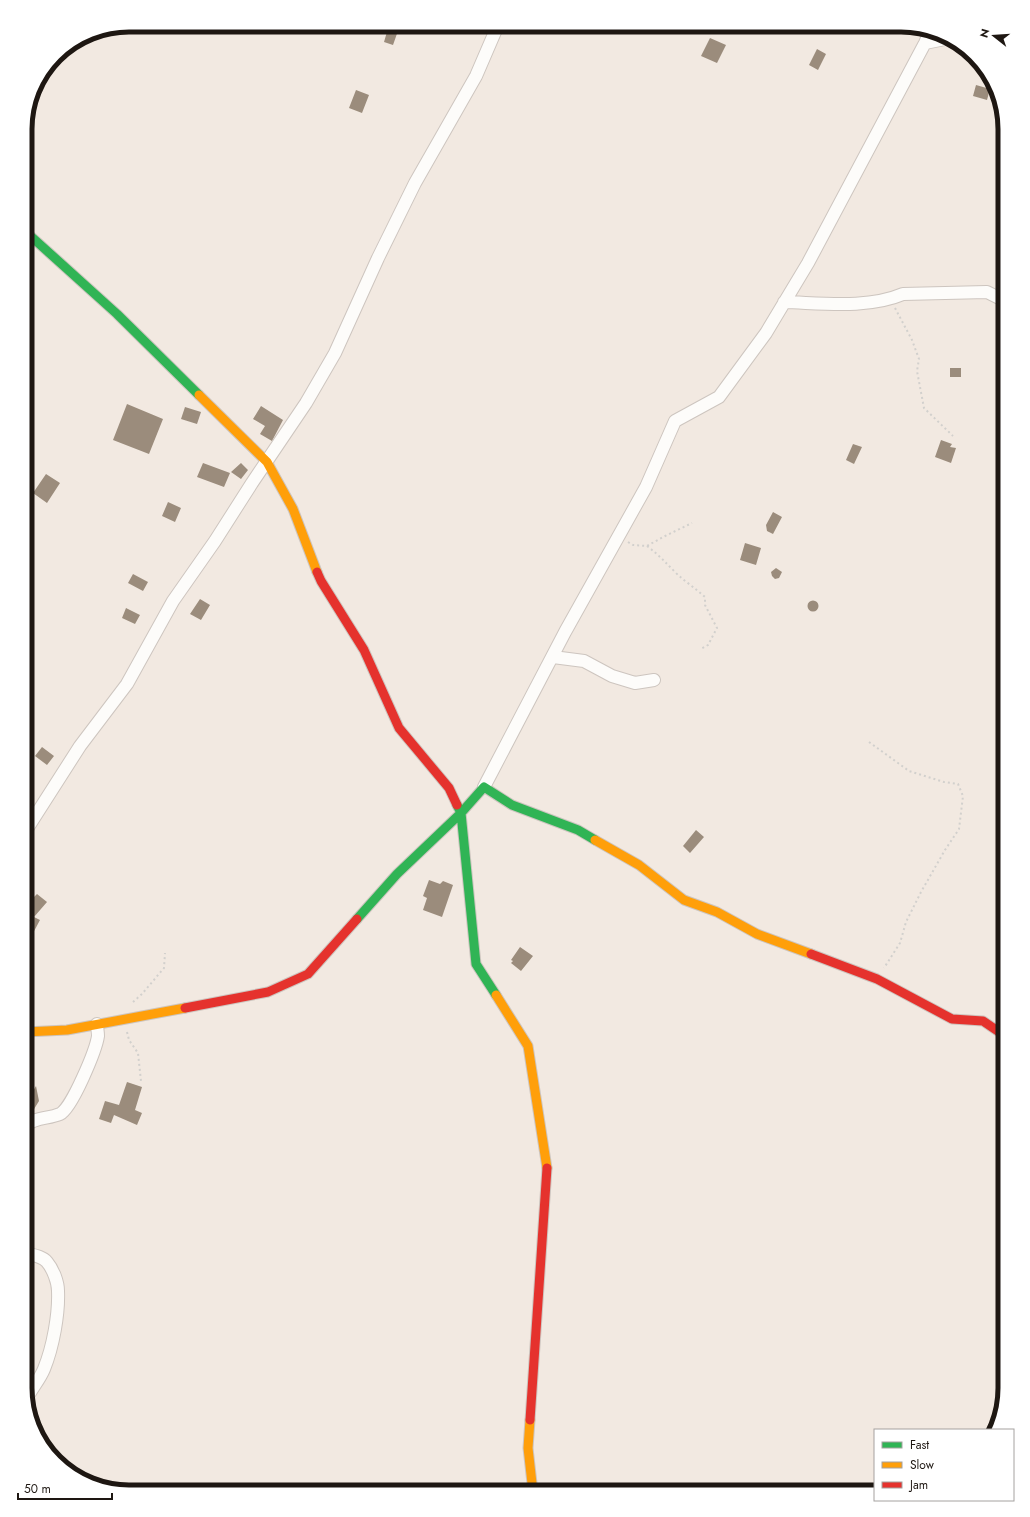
<svg xmlns="http://www.w3.org/2000/svg" width="1030" height="1517" viewBox="0 0 1030 1517" font-family="Jost,sans-serif">
	<rect width="100%" height="100%" fill="#f2e9e1"/>
	<path fill="#9b8c7c" d="M 389,25 L 399,28 L 393,45 L 384,42 Z
		M 710,38 L 726,45 L 717,63 L 701,56 Z
		M 817,49 L 826,54 L 818,70 L 809,65 Z
		M 976,85 L 990,89 L 987,100 L 973,96 Z
		M 356,90 L 369,95 L 362,113 L 349,108 Z
		M 950,368 L 961,368 L 961,377 L 950,377 Z
		M 127,404 L 163,419 L 149,454 L 113,440 Z
		M 261,406 L 283,420 L 272,441 L 260,434 L 265,426 L 253,419 Z
		M 185,407 L 201,412 L 197,424 L 181,419 Z
		M 941,440 L 952,444 L 950,447 L 956,448 L 951,463 L 935,457 Z
		M 853,444 L 862,447 L 854,464 L 846,460 Z
		M 203,463 L 230,473 L 224,487 L 197,477 Z
		M 241,463 L 248,470 L 241,479 L 231,472 Z
		M 46,474 L 60,483 L 47,503 L 33,493 Z
		M 168,502 L 181,508 L 175,522 L 162,516 Z
		M 773,512 L 782,517 L 773,534 L 767,531 L 766,525 Z
		M 745,543 L 761,548 L 756,565 L 740,560 Z
		M 776,568 L 782,572 L 779,578 L 775,579 L 772,576 L 771,572 Z
		M 133,574 L 148,582 L 143,591 L 128,583 Z
		M 200,599 L 210,605 L 201,620 L 190,614 Z
		M807.5 606a5.5 5.5 0 1 1 11 0a5.5 5.5 0 1 1-11 0Z
		M 126,608 L 140,615 L 135,624 L 122,618 Z
		M 42,747 L 54,756 L 47,765 L 35,756 Z
		M 696,830 L 704,837 L 690,853 L 683,846 Z
		M 429,880 L 440,884 L 443,881 L 453,885 L 442,917 L 423,910 L 427,898 L 423,896 Z
		M 25,894 L 33,898 L 37,894 L 47,902 L 34,917 L 40,920 L 32,935 L 25,931 Z
		M 520,947 L 533,956 L 521,971 L 511,963 L 513,961 L 511,960 Z
		M 127,1082 L 142,1087 L 135,1110 L 142,1113 L 137,1125 L 114,1115 L 111,1123 L 99,1119 L 105,1101 L 119,1105 Z
		M 36,1086 L 39,1101 L 31,1114 L 25,1117 L 25,1105 Z"/>
	<g fill="none" stroke-linecap="round" stroke-linejoin="round">
		<g stroke="#cdc5bf" stroke-width="14">
			<path id="street" d="M 925,43 L 950,38
				M 784,302 C 822,303 868,309 903,294 L 987,292 L 1005,301
				M 553,657 L 584,661 L 612,676 L 635,683 L 654,680
				M 484,787 L 565,632 L 646,487 L 675,421 L 719,397 L 766,333 L 808,263 L 925,43 L 930,32
				M 25,832 L 80,746 L 127,684 L 173,601 L 215,541 L 252,483 L 306,403 L 335,353 L 378,258 L 415,183 L 476,76 L 498,25
				M 25,1126 C 35,1117 48,1119 60,1114 C 72,1108 96,1050 98,1036 C 98,1032 97,1028 97,1024
				M 25,1253 C 32,1255 42,1256 47,1262 C 53,1269 58,1282 58,1291 C 59,1314 53,1347 44,1369 C 40,1379 32,1388 27,1398"/>
		</g>
		<g stroke="#cdc5bf" stroke-width="11">
			<path id="fast" d="M 25,231 L 117,314 L 199,395
				M 457,805 L 461,813 L 476,964 L 496,995
				M 357,919 L 397,874 L 461,813 L 484,787 L 512,805 L 578,830 L 595,840"/>
		</g>
		<g stroke="#cdc5bf" stroke-width="11">
			<path id="slow" d="M 199,395 L 267,462 L 293,509 L 317,572
				M 595,840 L 639,865 L 684,900 L 717,912 L 757,934 L 811,954
				M 496,995 L 528,1046 L 547,1168
				M 25,1032 L 67,1030 L 185,1008
				M 530,1420 L 528,1448 L 533,1492"/>
		</g>
		<g stroke="#cdc5bf" stroke-width="11">
			<path id="jam" d="M 317,572 L 321,581 L 364,650 L 399,728 L 449,788 L 457,805
				M 811,954 L 877,979 L 952,1019 L 983,1021 L 1005,1036
				M 185,1008 L 268,992 L 308,974 L 357,919
				M 530,1420 L 547,1168"/>
		</g>
		<path stroke="#d2d0cd" stroke-width="2" stroke-dasharray="2 3" stroke-linecap="butt" d="M 895,308 L 912,340 L 919,359 L 917,371 L 924,408 L 953,436
			M 628,542 L 633,545 L 647,546 L 663,537 L 692,523
			M 647,546 C 659,555 667,564 678,575 C 686,582 696,589 705,597 L 705,605 L 717,628 L 708,645 L 701,649
			M 869,742 L 909,771 L 944,782 L 958,784 L 963,796 L 959,829 L 945,850 L 921,892 L 906,922 L 900,943 L 884,968
			M 133,1002 L 142,994 L 164,968 L 165,953
			M 127,1032 L 129,1040 L 138,1053 L 141,1081"/>
		<use href="#street" stroke="#fdfcfa" stroke-width="12"/>
		<use href="#fast" stroke="#30b455" stroke-width="9"/>
		<use href="#slow" stroke="#ff9f0a" stroke-width="9"/>
		<use href="#jam" stroke="#e5322d" stroke-width="9"/>
	</g>
	<path d="M0 0H1030V1517H0ZM129 32H901A97 97 0 0 1 998 129V1388A97 97 0 0 1 901 1485H129A97 97 0 0 1 32 1388V129A97 97 0 0 1 129 32Z" fill="#fff" fill-rule="evenodd"/>
	<path fill="none" stroke="#1e1712" stroke-width="5" d="M129 32H901A97 97 0 0 1 998 129V1388A97 97 0 0 1 901 1485H129A97 97 0 0 1 32 1388V129A97 97 0 0 1 129 32Z"/>
	<rect x="874" y="1429" width="140" height="72" fill="#ffffff" stroke="#a5a2a0"/>
	<rect x="882" y="1442" width="20" height="6" fill="#30b455" stroke="#a5a2a0"/>
	<text x="910" y="1449" font-size="12" fill="#1e1712">Fast</text>
	<rect x="882" y="1462" width="20" height="6" fill="#ff9f0a" stroke="#a5a2a0"/>
	<text x="910" y="1469" font-size="12" fill="#1e1712">Slow</text>
	<rect x="882" y="1482" width="20" height="6" fill="#e5322d" stroke="#a5a2a0"/>
	<text x="910" y="1489" font-size="12" fill="#1e1712">Jam</text>
	<g transform="translate(994 36) rotate(287)" stroke="#ffffff" stroke-width="3" paint-order="stroke">
	<path d="M0-3L7 15L0 10L-7 15Z" fill="#1e1712"/>
	<text y="-6" font-size="11" font-weight="bold" text-anchor="middle" fill="#1e1712">N</text>
	</g>
	<path d="M18 1493v6h94v-6" fill="none" stroke="#1e1712" stroke-width="2"/>
	<text x="24" y="1493" font-size="12" fill="#1e1712" stroke="#ffffff" stroke-width="3" paint-order="stroke">50 m</text>
</svg>
